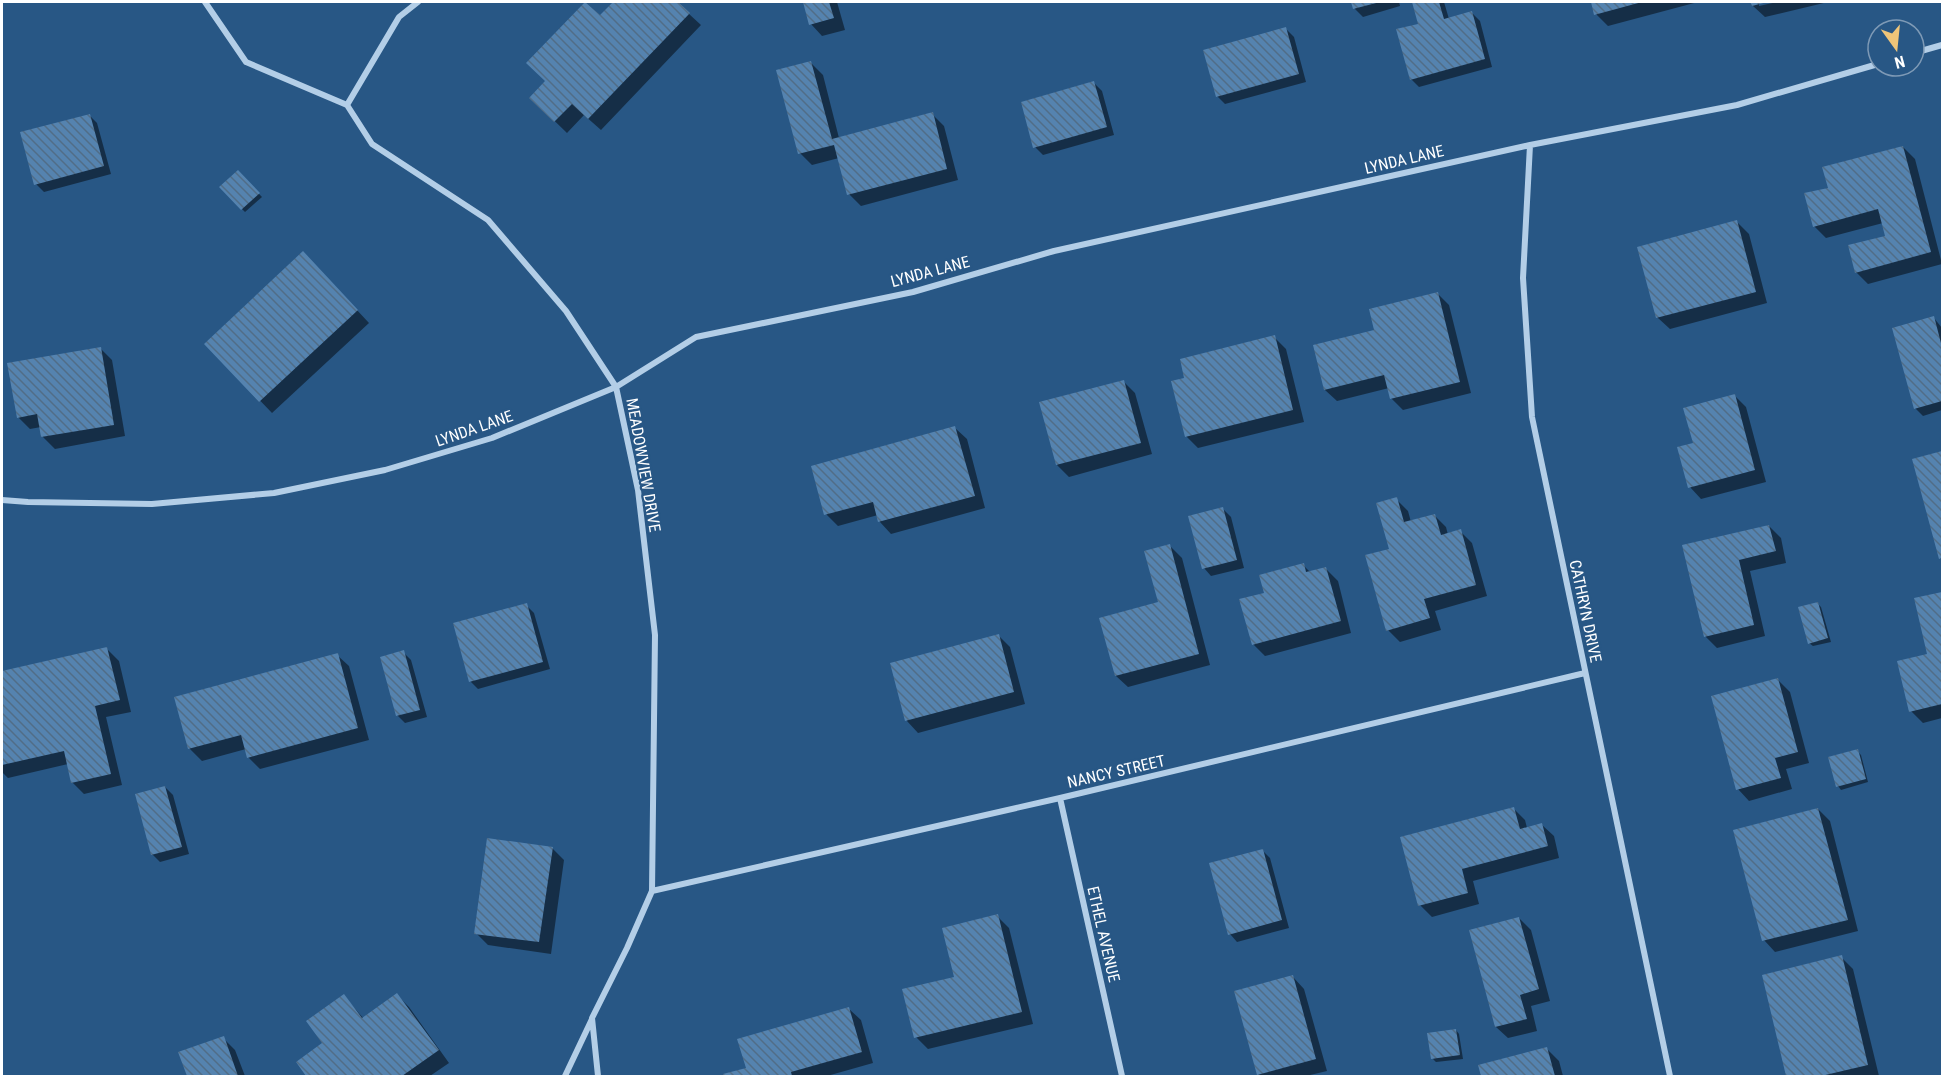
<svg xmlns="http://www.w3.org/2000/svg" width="1944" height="1078" viewBox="0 0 1944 1078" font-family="'Roboto Condensed',sans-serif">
	<defs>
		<pattern id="building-back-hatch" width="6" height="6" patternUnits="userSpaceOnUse" patternTransform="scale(1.5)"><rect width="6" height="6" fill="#5583af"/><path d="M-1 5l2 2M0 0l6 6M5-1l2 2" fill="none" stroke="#516d87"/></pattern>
	</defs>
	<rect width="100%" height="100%" fill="#285785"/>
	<path fill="#0007" d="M 615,2 L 676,2 L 701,25 L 601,130 L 584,115 L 567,133 L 531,98 Z
		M 805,2 L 837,2 L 845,30 L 822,36 L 811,24 Z
		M 1353,2 L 1399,2 L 1400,6 L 1363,17 L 1355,9 Z
		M 1413,2 L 1444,2 L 1449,19 L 1472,13 L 1480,21 L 1492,67 L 1419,87 L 1411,79 L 1420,25 Z
		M 1592,2 L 1698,2 L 1608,26 L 1596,14 Z
		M 1752,2 L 1764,2 L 1759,3 L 1759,6 L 1777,2 L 1828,2 L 1765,17 L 1753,6 Z
		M 1286,29 L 1294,37 L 1306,82 L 1225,104 L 1217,96 Z
		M 811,63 L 823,75 L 839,138 L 932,114 L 944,126 L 958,180 L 861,206 L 849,194 L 839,158 L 812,165 L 800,153 Z
		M 1094,83 L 1102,91 L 1114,135 L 1043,155 L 1035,147 Z
		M 89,115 L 97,123 L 111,174 L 44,192 L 36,184 Z
		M 1903,147 L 1915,159 L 1942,264 L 1868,284 L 1856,272 L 1886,237 L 1883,223 L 1826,238 L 1814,226 L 1830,189 Z
		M 238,172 L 262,197 L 245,212 L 221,188 Z
		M 1737,222 L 1749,234 L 1767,303 L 1670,329 L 1658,318 L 1639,248 Z
		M 315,265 L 369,323 L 272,413 L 206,344 Z
		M 1437,293 L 1449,305 L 1471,393 L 1403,410 L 1391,398 L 1389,388 L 1337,401 L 1325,390 L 1376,331 Z
		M 1934,318 L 1942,328 L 1942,410 L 1923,416 L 1915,408 Z
		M 1274,337 L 1286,349 L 1304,422 L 1198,448 L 1186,436 L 1186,379 Z
		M 100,348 L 112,360 L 125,436 L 55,449 L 43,437 L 41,427 L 30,429 L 18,417 Z
		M 1123,381 L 1135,393 L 1152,454 L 1069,477 L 1057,465 Z
		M 1734,395 L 1746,407 L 1766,482 L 1701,499 L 1690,487 L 1694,444 Z
		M 955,428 L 967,439 L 985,508 L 891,534 L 880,522 L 878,515 L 838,526 L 826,514 Z
		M 1942,453 L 1942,560 L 1940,558 L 1914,460 Z
		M 1396,499 L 1408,511 L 1411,522 L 1434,515 L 1446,527 L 1448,535 L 1460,531 L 1472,543 L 1487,596 L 1435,611 L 1441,630 L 1400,642 L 1388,630 L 1391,550 Z
		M 1223,509 L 1231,517 L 1244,568 L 1211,576 L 1204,568 Z
		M 1769,526 L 1781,538 L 1786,563 L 1750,571 L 1765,636 L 1717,648 L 1705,636 L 1684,546 Z
		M 1170,546 L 1182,558 L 1210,665 L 1128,687 L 1116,676 L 1160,603 Z
		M 1303,565 L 1311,573 L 1326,569 L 1338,581 L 1351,633 L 1265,656 L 1253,644 L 1266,594 Z
		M 1942,593 L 1942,718 L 1923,723 L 1911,711 L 1929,655 L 1916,600 Z
		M 1818,604 L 1821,607 L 1831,642 L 1813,646 L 1809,643 Z
		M 526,605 L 534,613 L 550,669 L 478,689 L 470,681 Z
		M 998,635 L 1010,647 L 1025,704 L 918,733 L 907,721 L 891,664 Z
		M 107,649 L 119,661 L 131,712 L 106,717 L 122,785 L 84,794 L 72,782 L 68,764 L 8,778 L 2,772 L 2,673 Z
		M 403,652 L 411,660 L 427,717 L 405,723 L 397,715 Z
		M 337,655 L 349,666 L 369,740 L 260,769 L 248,757 L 246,749 L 202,761 L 190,749 L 176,698 Z
		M 1778,680 L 1790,692 L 1809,763 L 1786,769 L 1792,789 L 1749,801 L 1738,789 Z
		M 1857,751 L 1861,755 L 1868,782 L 1841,790 L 1838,786 Z
		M 165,787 L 173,795 L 189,854 L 160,862 L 152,854 Z
		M 1513,808 L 1525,820 L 1527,828 L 1542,825 L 1554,836 L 1559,858 L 1473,881 L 1479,904 L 1432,917 L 1420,905 Z
		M 1818,809 L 1830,821 L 1858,931 L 1775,952 L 1764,940 Z
		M 552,848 L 564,860 L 551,954 L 488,945 L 476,933 Z
		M 1263,851 L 1270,858 L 1289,928 L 1237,942 L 1230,934 Z
		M 997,916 L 1009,928 L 1033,1024 L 928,1049 L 916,1037 Z
		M 1519,918 L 1531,930 L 1550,1001 L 1531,1006 L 1537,1031 L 1508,1038 L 1496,1027 Z
		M 1841,957 L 1853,969 L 1879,1076 L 1788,1076 L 1764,976 Z
		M 1293,977 L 1304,989 L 1327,1071 L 1306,1076 L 1261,1076 L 1258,1074 Z
		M 397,995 L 409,1007 L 449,1063 L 430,1076 L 308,1076 L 298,1062 L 324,1043 L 344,996 L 364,1019 Z
		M 849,1009 L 861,1020 L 873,1063 L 827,1076 L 725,1076 L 747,1070 Z
		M 1456,1030 L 1459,1034 L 1463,1059 L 1436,1062 L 1433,1059 Z
		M 223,1038 L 235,1050 L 245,1076 L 189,1076 L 180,1053 Z
		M 1547,1049 L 1559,1061 L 1563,1076 L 1482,1076 L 1480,1066 Z"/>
	<path fill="url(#building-back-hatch)" d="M 585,2 L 600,15 L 613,2 L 678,2 L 690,13 L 588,119 L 572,104 L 554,122 L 529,98 L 545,81 L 526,63 Z
		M 803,2 L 829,2 L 834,18 L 809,25 Z
		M 1351,2 L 1380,2 L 1353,9 Z
		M 1412,2 L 1439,2 L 1444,19 L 1472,11 L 1485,59 L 1410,80 L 1396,29 L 1418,24 Z
		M 1591,2 L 1642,2 L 1594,15 Z
		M 1750,2 L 1767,2 L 1752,6 Z
		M 1286,27 L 1299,74 L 1216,97 L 1203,50 Z
		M 811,61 L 832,139 L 933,112 L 947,169 L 847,195 L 834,145 L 798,154 L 776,70 Z
		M 1094,81 L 1107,127 L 1033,148 L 1021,102 Z
		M 90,114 L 104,166 L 34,185 L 20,132 Z
		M 1903,146 L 1931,252 L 1855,273 L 1848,245 L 1885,236 L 1878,209 L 1813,227 L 1804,193 L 1828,188 L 1822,167 Z
		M 238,170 L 260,193 L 241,210 L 219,187 Z
		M 1737,220 L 1756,292 L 1656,318 L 1637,247 Z
		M 303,251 L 358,310 L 259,402 L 204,344 Z
		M 1438,292 L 1460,382 L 1390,399 L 1384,375 L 1324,390 L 1313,345 L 1374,330 L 1369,309 Z
		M 1934,316 L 1942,347 L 1942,401 L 1914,409 L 1892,328 Z
		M 1275,335 L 1293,410 L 1185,437 L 1171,381 L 1184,378 L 1180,359 Z
		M 101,347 L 114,425 L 41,437 L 37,414 L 17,418 L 7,363 Z
		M 1124,380 L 1141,443 L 1056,465 L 1039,402 Z
		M 1735,394 L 1755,470 L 1688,488 L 1677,447 L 1693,443 L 1683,408 Z
		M 955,426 L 975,496 L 878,522 L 873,502 L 824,515 L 811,466 Z
		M 1942,451 L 1942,558 L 1939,559 L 1912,459 Z
		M 1397,497 L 1404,522 L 1435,514 L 1441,535 L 1461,529 L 1476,585 L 1424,599 L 1430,618 L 1386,631 L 1365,555 L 1389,549 L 1376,503 Z
		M 1223,507 L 1237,560 L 1202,569 L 1188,516 Z
		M 1769,525 L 1776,551 L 1739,560 L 1754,625 L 1704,637 L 1682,545 Z
		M 1170,544 L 1199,654 L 1115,676 L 1099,618 L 1158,602 L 1144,551 Z
		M 1304,563 L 1306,572 L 1326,567 L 1341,621 L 1252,645 L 1239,599 L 1264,593 L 1259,575 Z
		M 1942,592 L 1942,704 L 1909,712 L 1897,661 L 1927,654 L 1914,598 Z
		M 1818,602 L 1828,638 L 1808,644 L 1798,607 Z
		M 527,603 L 543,662 L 469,682 L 453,623 Z
		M 999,634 L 1014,692 L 905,721 L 890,663 Z
		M 107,647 L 120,700 L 95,706 L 111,774 L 71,783 L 64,751 L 2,765 L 2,671 Z
		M 404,650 L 420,710 L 396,716 L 380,657 Z
		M 338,653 L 358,728 L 247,758 L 241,735 L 188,749 L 174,697 Z
		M 1778,678 L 1798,752 L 1775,758 L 1781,778 L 1736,790 L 1711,696 Z
		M 1858,749 L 1866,779 L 1836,787 L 1828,757 Z
		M 165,786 L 182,847 L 151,855 L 135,794 Z
		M 1514,807 L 1520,829 L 1542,823 L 1548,846 L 1462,869 L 1468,893 L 1418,906 L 1400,837 Z
		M 1818,808 L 1848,920 L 1762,941 L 1733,830 Z
		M 487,838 L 553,847 L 539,942 L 474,934 Z
		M 1263,849 L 1282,920 L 1228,935 L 1209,863 Z
		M 998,914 L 1022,1012 L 914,1038 L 902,989 L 954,977 L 942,928 Z
		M 1519,917 L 1539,989 L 1520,995 L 1527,1019 L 1495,1027 L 1469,930 Z
		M 1842,955 L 1868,1065 L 1821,1076 L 1786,1076 L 1762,975 Z
		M 1293,975 L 1316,1059 L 1257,1075 L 1234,991 Z
		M 397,993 L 439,1050 L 402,1076 L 306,1076 L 296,1062 L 322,1043 L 306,1021 L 344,994 L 362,1018 Z
		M 849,1007 L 862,1052 L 791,1072 L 792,1076 L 724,1076 L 723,1074 L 746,1068 L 737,1039 Z
		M 1456,1029 L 1460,1055 L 1431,1059 L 1427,1033 Z
		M 224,1036 L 238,1076 L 187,1076 L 178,1052 Z
		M 1547,1047 L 1555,1076 L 1481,1076 L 1478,1065 Z"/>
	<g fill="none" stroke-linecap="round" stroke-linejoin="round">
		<path stroke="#b3cee7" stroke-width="6" d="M 205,2 L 246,62 L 347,105 L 372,144 L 488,220 L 566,311 L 616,387 L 638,490 L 655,635 L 652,891 L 627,948 L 592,1018 L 598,1076
			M 1914,53 L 1942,45
			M 347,105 L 399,17 L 418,2
			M 1530,145 L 1523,278 L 1532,417 L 1670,1076
			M 2,500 L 28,502 L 152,504 L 274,493 L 385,470 L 492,438 L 616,387 L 696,337 L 913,292 L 1054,251 L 1530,145 L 1737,105 L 1878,64
			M 1060,798 L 1122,1076
			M 652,891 L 1060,798 L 1585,673
			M 565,1076 L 592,1019"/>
	</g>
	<g text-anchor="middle" stroke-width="4.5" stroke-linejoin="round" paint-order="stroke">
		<g font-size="16" fill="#fff" stroke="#285785">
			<text transform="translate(1404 159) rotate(-13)" y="6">LYNDA LANE</text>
			<text transform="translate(930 271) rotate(-15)" y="6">LYNDA LANE</text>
			<text transform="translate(474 428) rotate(-19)" y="6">LYNDA LANE</text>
			<text transform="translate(644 465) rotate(80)" y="6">MEADOWVIEW DRIVE</text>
			<text transform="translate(1586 611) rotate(78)" y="6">CATHRYN DRIVE</text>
			<text transform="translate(1116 771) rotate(-13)" y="6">NANCY STREET</text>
			<text transform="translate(1104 934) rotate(77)" y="6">ETHEL AVENUE</text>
		</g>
	</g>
	<rect width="1944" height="1078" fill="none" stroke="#ffffff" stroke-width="6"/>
	<g transform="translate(1896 48) rotate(165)"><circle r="28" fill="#285785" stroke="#7e9ab6" stroke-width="1.5"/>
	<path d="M0-4.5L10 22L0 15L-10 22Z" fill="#efc579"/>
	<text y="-9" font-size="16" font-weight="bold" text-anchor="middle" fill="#ffffff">N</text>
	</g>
</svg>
